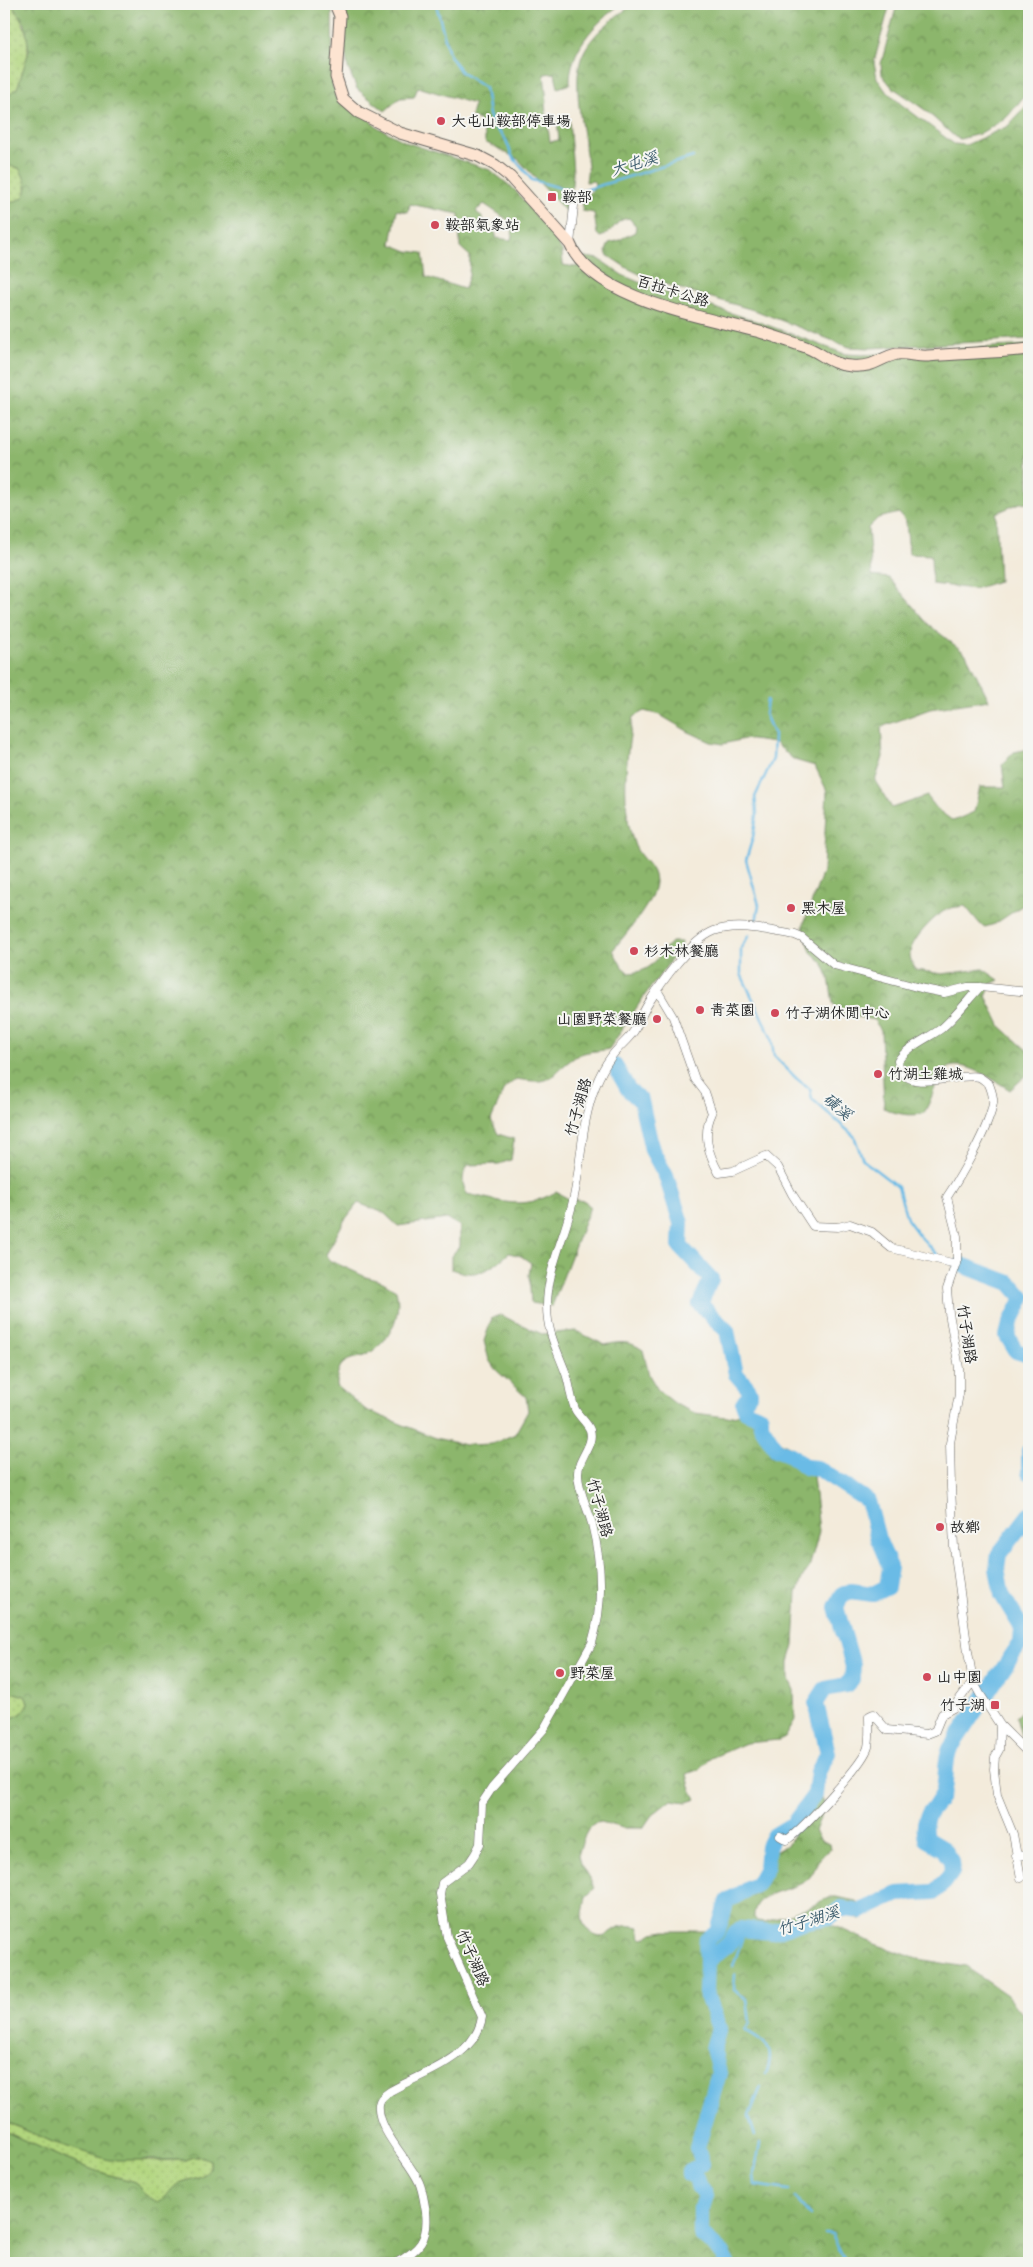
<svg xmlns="http://www.w3.org/2000/svg" width="1033" height="2267" viewBox="0 0 1033 2267" font-family="Mali,'LXGW WenKai TC',sans-serif">
	<defs>
		<pattern id="grass-dots" width="8" height="8" patternUnits="userSpaceOnUse" patternTransform="scale(1.25)"><rect width="8" height="8" fill="#b1d57d"/><path d="M2 2h.1M6 6h.1" fill="none" stroke="#98b66b" stroke-width="1.8" stroke-linecap="round"/></pattern>
		<pattern id="forest-crowns" width="20" height="18" patternUnits="userSpaceOnUse" patternTransform="scale(1.25)"><rect width="20" height="18" fill="#8cb66c"/><path d="M2 6a3 3 0 1 1 6 0M12 15a3 3 0 1 1 6 0" fill="none" stroke="#729358"/></pattern>
	</defs>
	<rect width="100%" height="100%" fill="#f6f6f2"/>
	<filter id="ink" filterUnits="userSpaceOnUse"><feTurbulence type="fractalNoise" baseFrequency=".02" numOctaves="2"/><feDisplacementMap in="SourceGraphic" scale="10" xChannelSelector="R" yChannelSelector="G"/><feConvolveMatrix kernelMatrix="1 2 1 2 8 2 1 2 1" color-interpolation-filters="sRGB"/></filter>
	<filter id="wash" filterUnits="userSpaceOnUse"><feTurbulence type="fractalNoise" baseFrequency=".0096" numOctaves="4" result="noise"/><feDisplacementMap in="SourceGraphic" scale="20" xChannelSelector="R" yChannelSelector="G"/><feGaussianBlur stdDeviation="1.12" result="paint"/><feColorMatrix in="noise" values="0 0 0 0 0 0 0 0 0 0 0 0 0 0 0 0 0 1.4 0 .05"/><feComposite in="paint" operator="in"/></filter>
	<g filter="url(#wash)">
		<rect width="100%" height="100%" fill="#f3ebdb"/>
		<path fill="url(#grass-dots)" stroke="#66784c" d="M 4,4 L 11,4 C 28,25 33,48 23,74 C 21,78 20,85 17,89 C 14,92 8,95 4,97 Z
			M 6,164 L 19,168 C 24,176 31,191 22,198 C 16,202 9,201 4,207 L 4,165 Z
			M 4,1690 L 25,1696 L 28,1702 C 26,1715 15,1717 4,1720 Z
			M 4,2121 L 55,2143 L 148,2161 L 186,2160 L 196,2156 L 203,2156 L 210,2160 C 210,2164 211,2168 208,2171 C 201,2179 187,2179 178,2184 C 170,2189 166,2201 157,2202 L 144,2194 L 135,2182 L 96,2171 L 63,2158 L 4,2131 Z"/>
		<path fill="url(#forest-crowns)" stroke="#546944" fill-rule="evenodd" d="M 11,4 L 330,4 L 332,11 L 333,88 L 379,128 L 408,143 L 490,170 L 514,189 L 554,238 L 562,251 L 563,265 L 576,267 L 585,257 L 599,259 L 622,275 L 655,289 L 756,321 L 845,354 L 862,355 L 1029,345 L 1029,502 L 1020,503 L 996,513 L 999,581 L 974,589 L 932,584 L 931,555 L 909,554 L 906,522 L 899,513 L 878,518 L 868,528 L 872,576 L 889,578 L 928,624 L 966,654 L 989,700 L 930,709 L 881,727 L 883,757 L 875,781 L 892,808 L 927,796 L 938,810 L 953,821 L 974,812 L 980,787 L 1005,787 L 1002,765 L 1014,752 L 1029,749 L 1029,901 L 995,924 L 985,927 L 980,924 L 965,906 C 959,907 951,907 946,910 C 934,916 909,942 910,955 C 910,961 913,965 916,970 L 942,974 L 983,969 L 999,980 L 991,984 L 986,996 L 1001,1027 L 1029,1052 L 1029,1073 L 1010,1090 C 995,1081 953,1050 940,1076 C 934,1088 931,1101 924,1113 C 913,1117 894,1114 884,1108 L 881,1030 L 874,1020 L 843,1014 L 837,1009 L 833,1003 L 829,978 L 822,962 L 811,952 L 803,926 L 823,871 L 827,791 L 815,766 L 794,760 L 775,743 L 744,739 L 723,744 L 711,742 L 689,732 L 660,715 L 644,711 L 633,717 C 626,758 620,806 635,846 C 641,860 655,866 655,882 C 654,903 626,933 613,950 L 622,967 L 629,973 C 655,971 655,958 671,942 L 681,942 L 680,948 L 645,995 L 609,1049 C 598,1052 585,1050 575,1057 C 545,1078 557,1085 516,1079 L 504,1089 L 491,1120 L 498,1134 L 514,1139 L 511,1160 L 499,1164 L 468,1165 C 462,1176 461,1182 467,1194 C 503,1201 521,1211 556,1192 L 569,1199 L 585,1201 L 590,1207 L 552,1306 L 531,1303 L 529,1275 L 531,1263 L 521,1256 L 509,1253 C 490,1270 477,1279 451,1269 L 451,1256 L 460,1246 L 460,1226 L 447,1219 L 398,1226 L 384,1213 L 358,1203 L 344,1221 L 326,1255 L 329,1260 L 366,1277 L 383,1282 L 396,1290 C 403,1316 389,1344 364,1356 C 358,1358 351,1358 345,1362 C 337,1367 337,1378 337,1386 L 366,1410 L 436,1438 L 465,1445 L 492,1444 L 515,1434 L 528,1411 L 526,1397 L 495,1369 L 489,1360 L 484,1341 L 492,1318 L 500,1315 L 542,1334 L 576,1331 L 605,1345 C 621,1341 630,1341 643,1350 L 649,1375 L 658,1390 L 677,1405 L 695,1413 L 726,1417 L 742,1414 L 754,1418 L 779,1441 L 795,1449 L 805,1458 L 813,1476 L 817,1512 L 819,1532 L 809,1568 L 802,1578 L 797,1593 L 794,1645 L 789,1662 L 789,1679 L 794,1690 L 795,1720 L 785,1737 L 779,1740 L 746,1743 L 711,1758 L 700,1769 L 687,1774 L 690,1787 L 696,1799 L 687,1802 L 671,1800 L 652,1815 L 643,1828 L 623,1828 L 600,1822 L 593,1824 L 589,1828 L 583,1839 L 578,1856 L 580,1863 L 595,1888 L 586,1897 L 582,1919 C 584,1928 595,1940 605,1936 C 608,1935 609,1932 612,1931 C 619,1925 630,1925 639,1927 L 641,1938 L 644,1939 L 653,1933 L 665,1931 L 716,1931 L 721,1901 L 730,1892 L 755,1881 L 765,1854 L 787,1846 L 810,1804 L 816,1799 L 823,1799 L 825,1805 L 815,1831 L 821,1840 L 829,1844 L 830,1850 C 814,1858 817,1875 804,1882 C 787,1892 752,1892 754,1918 L 757,1921 L 765,1922 L 810,1907 L 829,1897 L 836,1897 L 857,1901 L 868,1912 L 867,1916 L 860,1919 L 849,1916 L 831,1918 L 830,1924 L 875,1944 L 918,1959 L 966,1967 L 1007,1995 L 1029,2022 L 1029,2263 L 4,2263 L 4,2131 L 63,2158 L 96,2171 L 135,2182 L 144,2194 L 157,2202 C 166,2200 170,2189 178,2184 C 187,2179 201,2179 208,2171 C 211,2168 210,2164 210,2160 C 200,2155 196,2156 186,2160 L 109,2160 L 55,2143 L 4,2121 L 4,1720 C 15,1717 26,1715 28,1702 L 25,1696 L 4,1690 L 4,207 C 9,201 16,202 22,198 C 31,191 24,176 19,168 L 4,165 L 4,97 L 17,89 L 29,51 L 25,24 ZM 410,204 L 459,214 L 460,247 L 470,256 L 469,276 L 464,289 L 426,277 L 423,253 L 408,251 L 391,244 L 397,210 L 408,212 ZM 484,204 L 514,224 L 511,240 L 496,238 L 496,234 L 476,211 Z
			M 341,4 L 621,4 C 595,23 569,50 570,84 L 558,88 L 555,73 L 544,74 L 547,103 L 545,105 L 550,142 L 559,140 L 557,121 L 569,119 L 573,172 L 570,209 L 568,214 L 518,159 L 485,142 L 485,136 L 479,120 L 471,116 L 474,104 L 418,87 L 414,97 L 400,98 L 385,111 L 357,89 L 348,68 L 344,44 Z
			M 634,4 L 890,4 L 874,62 L 877,78 L 885,90 L 902,105 L 954,144 L 966,145 L 1008,126 L 1029,103 L 1029,339 L 870,348 L 849,347 L 757,311 L 654,281 L 627,268 L 607,255 L 606,251 L 609,243 L 619,240 L 635,232 L 636,226 L 629,218 C 614,219 614,234 600,237 L 597,234 L 594,213 L 582,211 L 583,198 L 593,190 L 595,183 L 593,181 L 586,182 L 588,166 C 584,137 572,85 581,59 C 589,35 614,18 634,4 Z
			M 897,4 L 1029,4 L 1029,90 L 1008,116 L 996,124 L 979,134 L 960,139 L 955,137 L 925,110 L 892,87 L 882,75 L 881,64 Z
			M 1029,1701 L 1029,1765 L 1016,1717 L 1027,1706 Z"/>
		<g fill="none" stroke-linecap="round" stroke-linejoin="round">
			<path stroke="#6bbbe6" stroke-width="2.5" d="M 436,4 L 449,54 L 461,72 L 485,88 L 489,115 L 494,126 L 506,140 L 512,156 L 532,180 L 568,190
				M 582,191 L 693,157
				M 756,922 L 759,905 L 746,860 L 753,837 L 757,814 L 755,797 L 773,759 L 774,735 L 765,714 L 767,700
				M 749,935 L 741,948 L 741,974 L 771,1037 L 774,1056 L 797,1079 L 810,1089 L 812,1099 L 854,1136 L 863,1160 L 898,1187 L 907,1219 L 918,1234 L 938,1256
				M 733,1966 L 745,1930
				M 735,1974 L 734,1990 L 747,1999 L 750,2023 L 745,2030 C 767,2043 776,2048 766,2074
				M 755,2135 L 749,2116 L 761,2087
				M 760,2144 L 754,2174 L 755,2185 L 789,2190
				M 794,2197 L 810,2215
				M 825,2233 L 832,2234 L 846,2263"/>
			<path stroke="#6bbbe6" stroke-width="16" d="M 615,1066 L 628,1089 L 641,1101 L 652,1150 L 666,1176 L 681,1223 L 680,1246 L 711,1279 L 700,1304 L 727,1331 L 736,1374 L 748,1388 L 750,1393 L 743,1403 L 746,1411 L 761,1417 L 761,1425 L 776,1449 L 791,1455 L 805,1467 L 817,1468 L 868,1501 L 878,1539 L 890,1567 L 887,1587 L 873,1594 L 851,1591 L 842,1595 L 836,1607 L 853,1666 L 852,1679 L 846,1685 L 825,1689 L 816,1703 L 828,1753 L 818,1772 L 815,1794 L 793,1824 L 773,1836 L 768,1846 L 766,1868 L 757,1884 L 727,1901 L 718,1931 L 706,1940 L 707,1961
				M 962,1265 L 1010,1283 L 1023,1298 L 1010,1324 L 1007,1336 L 1016,1351 L 1029,1355
				M 1029,1451 L 1029,1472
				M 727,2263 L 723,2254 L 701,2234 L 701,2208 L 705,2195 L 698,2186 L 696,2178 L 689,2175 L 689,2171 L 702,2164 L 697,2148 L 719,2073 L 713,2048 L 719,2028 L 706,1993 L 707,1961 L 731,1942 L 735,1934 L 740,1929 L 772,1932 L 803,1922 L 830,1917 L 841,1908 L 861,1911 L 898,1894 L 934,1892 L 945,1882 L 952,1872 L 951,1861 L 943,1849 L 926,1839 C 919,1810 940,1809 944,1789 C 947,1775 944,1763 950,1749 L 1021,1642 L 1022,1628 L 1002,1595 L 997,1568 L 999,1554 L 1029,1515"/>
		</g>
	</g>
	<g filter="url(#ink)">
		<g fill="none" stroke-linecap="round" stroke-linejoin="round">
			<g stroke="#67645f" stroke-width="9">
				<path id="minor" d="M 570,244 L 575,196
					M 980,987 C 968,1000 956,1016 942,1028 C 929,1038 906,1047 898,1061 C 902,1098 959,1071 979,1077 C 983,1079 986,1082 989,1084 C 991,1090 994,1096 993,1103 C 990,1126 961,1176 947,1197 L 957,1236 L 957,1260 L 947,1289 L 949,1313 L 959,1368 L 959,1394 L 950,1443 L 951,1488 L 954,1547 L 968,1652 L 973,1681 L 980,1694 L 1000,1725 L 1029,1754
					M 657,990 L 673,1017 L 695,1079 L 705,1092 L 712,1113 C 702,1134 708,1153 719,1173 L 733,1171 L 766,1156 L 778,1167 L 792,1194 L 813,1226 L 838,1227 L 850,1224 L 872,1232 L 891,1248 L 956,1264
					M 1000,1725 L 999,1750 L 995,1757 L 994,1769 L 997,1795 L 1013,1834 L 1021,1878
					M 780,1836 L 787,1840 C 804,1827 863,1765 868,1747 C 870,1737 869,1726 869,1716 L 873,1714 L 887,1730 L 927,1734 L 935,1731 L 942,1714 L 953,1708 L 973,1681
					M 1016,1856 L 1029,1855
					M 396,2263 C 419,2250 429,2240 426,2212 C 424,2202 423,2191 419,2182 C 409,2160 376,2129 379,2104 C 382,2081 474,2071 482,2017 L 447,1937 L 440,1894 L 442,1883 L 469,1863 L 475,1854 L 480,1844 L 482,1803 L 492,1788 L 544,1729 L 592,1643 C 604,1603 602,1564 592,1524 C 588,1508 578,1491 578,1474 C 577,1459 595,1445 590,1430 C 587,1422 578,1416 575,1409 C 570,1397 570,1383 565,1371 C 556,1347 547,1332 547,1306 C 547,1271 564,1238 572,1205 C 582,1167 580,1125 595,1087 C 599,1077 605,1065 611,1057 C 618,1047 628,1040 634,1031 C 639,1022 643,1012 648,1004 C 661,983 691,940 714,931 C 739,922 770,931 795,935 L 802,938 L 834,965 L 924,989 L 944,993 L 968,987 L 980,987 L 1029,992"/>
			</g>
			<g stroke="#67645f" stroke-width="13">
				<path id="secondary" d="M 335,4 L 340,16 L 336,77 L 343,99 L 358,112 L 400,133 L 478,156 L 495,165 L 510,177 L 570,244 C 593,299 704,317 756,331 C 772,335 787,341 803,346 C 820,351 830,365 851,366 C 875,368 878,358 897,354 C 908,353 918,357 928,356 C 961,353 995,353 1029,349"/>
			</g>
			<use href="#minor" stroke="#fff" stroke-width="8"/>
			<use href="#secondary" stroke="#fde4d1" stroke-width="11"/>
		</g>
	</g>
	<g fill="#d1495b" stroke="#f6f6f2" stroke-width="2">
		<circle cx="441" cy="121" r="5"/>
		<rect x="547" y="192" width="10" height="10" rx="2.5"/>
		<circle cx="435" cy="225" r="5"/>
		<circle cx="791" cy="908" r="5"/>
		<circle cx="634" cy="951" r="5"/>
		<circle cx="700" cy="1010" r="5"/>
		<circle cx="775" cy="1013" r="5"/>
		<circle cx="657" cy="1019" r="5"/>
		<circle cx="878" cy="1074" r="5"/>
		<circle cx="940" cy="1527" r="5"/>
		<circle cx="560" cy="1673" r="5"/>
		<circle cx="927" cy="1677" r="5"/>
		<rect x="990" y="1700" width="10" height="10" rx="2.5"/>
	</g>
	<g text-anchor="middle" stroke-width="4" stroke-linejoin="round" paint-order="stroke">
		<g font-size="15" fill="#1c1c1c" stroke="#f6f6f2" text-anchor="start">
			<text x="451" y="126">大屯山鞍部停車場</text>
			<text x="562" y="202">鞍部</text>
			<text x="445" y="230">鞍部氣象站</text>
			<text x="801" y="913">黑木屋</text>
			<text x="644" y="956">杉木林餐廳</text>
			<text x="710" y="1015">青菜園</text>
			<text x="785" y="1018">竹子湖休閒中心</text>
			<text x="647" y="1024" text-anchor="end">山園野菜餐廳</text>
			<text x="888" y="1079">竹湖土雞城</text>
			<text x="950" y="1532">故鄉</text>
			<text x="570" y="1678">野菜屋</text>
			<text x="937" y="1682">山中園</text>
			<text x="985" y="1710" text-anchor="end">竹子湖</text>
		</g>
		<g font-size="15" fill="#1c1c1c" stroke="#f6f6f2">
			<text transform="translate(673 291) rotate(17)" y="5">百拉卡公路</text>
			<text transform="translate(578 1107) rotate(-74)" y="5">竹子湖路</text>
			<text transform="translate(967 1334) rotate(82)" y="5">竹子湖路</text>
			<text transform="translate(600 1508) rotate(75)" y="5">竹子湖路</text>
			<text transform="translate(473 1958) rotate(67)" y="5">竹子湖路</text>
		</g>
		<g font-size="16" font-style="italic" fill="#3c5c6d" stroke="#f6f6f2">
			<text transform="translate(634 163) rotate(-17)" y="6">大屯溪</text>
			<text transform="translate(838 1106) rotate(41)" y="6">磺溪</text>
			<text transform="translate(808 1920) rotate(-17)" y="6">竹子湖溪</text>
		</g>
	</g>
	<rect width="1033" height="2267" fill="none" stroke="#f6f6f2" stroke-width="20"/>
</svg>
